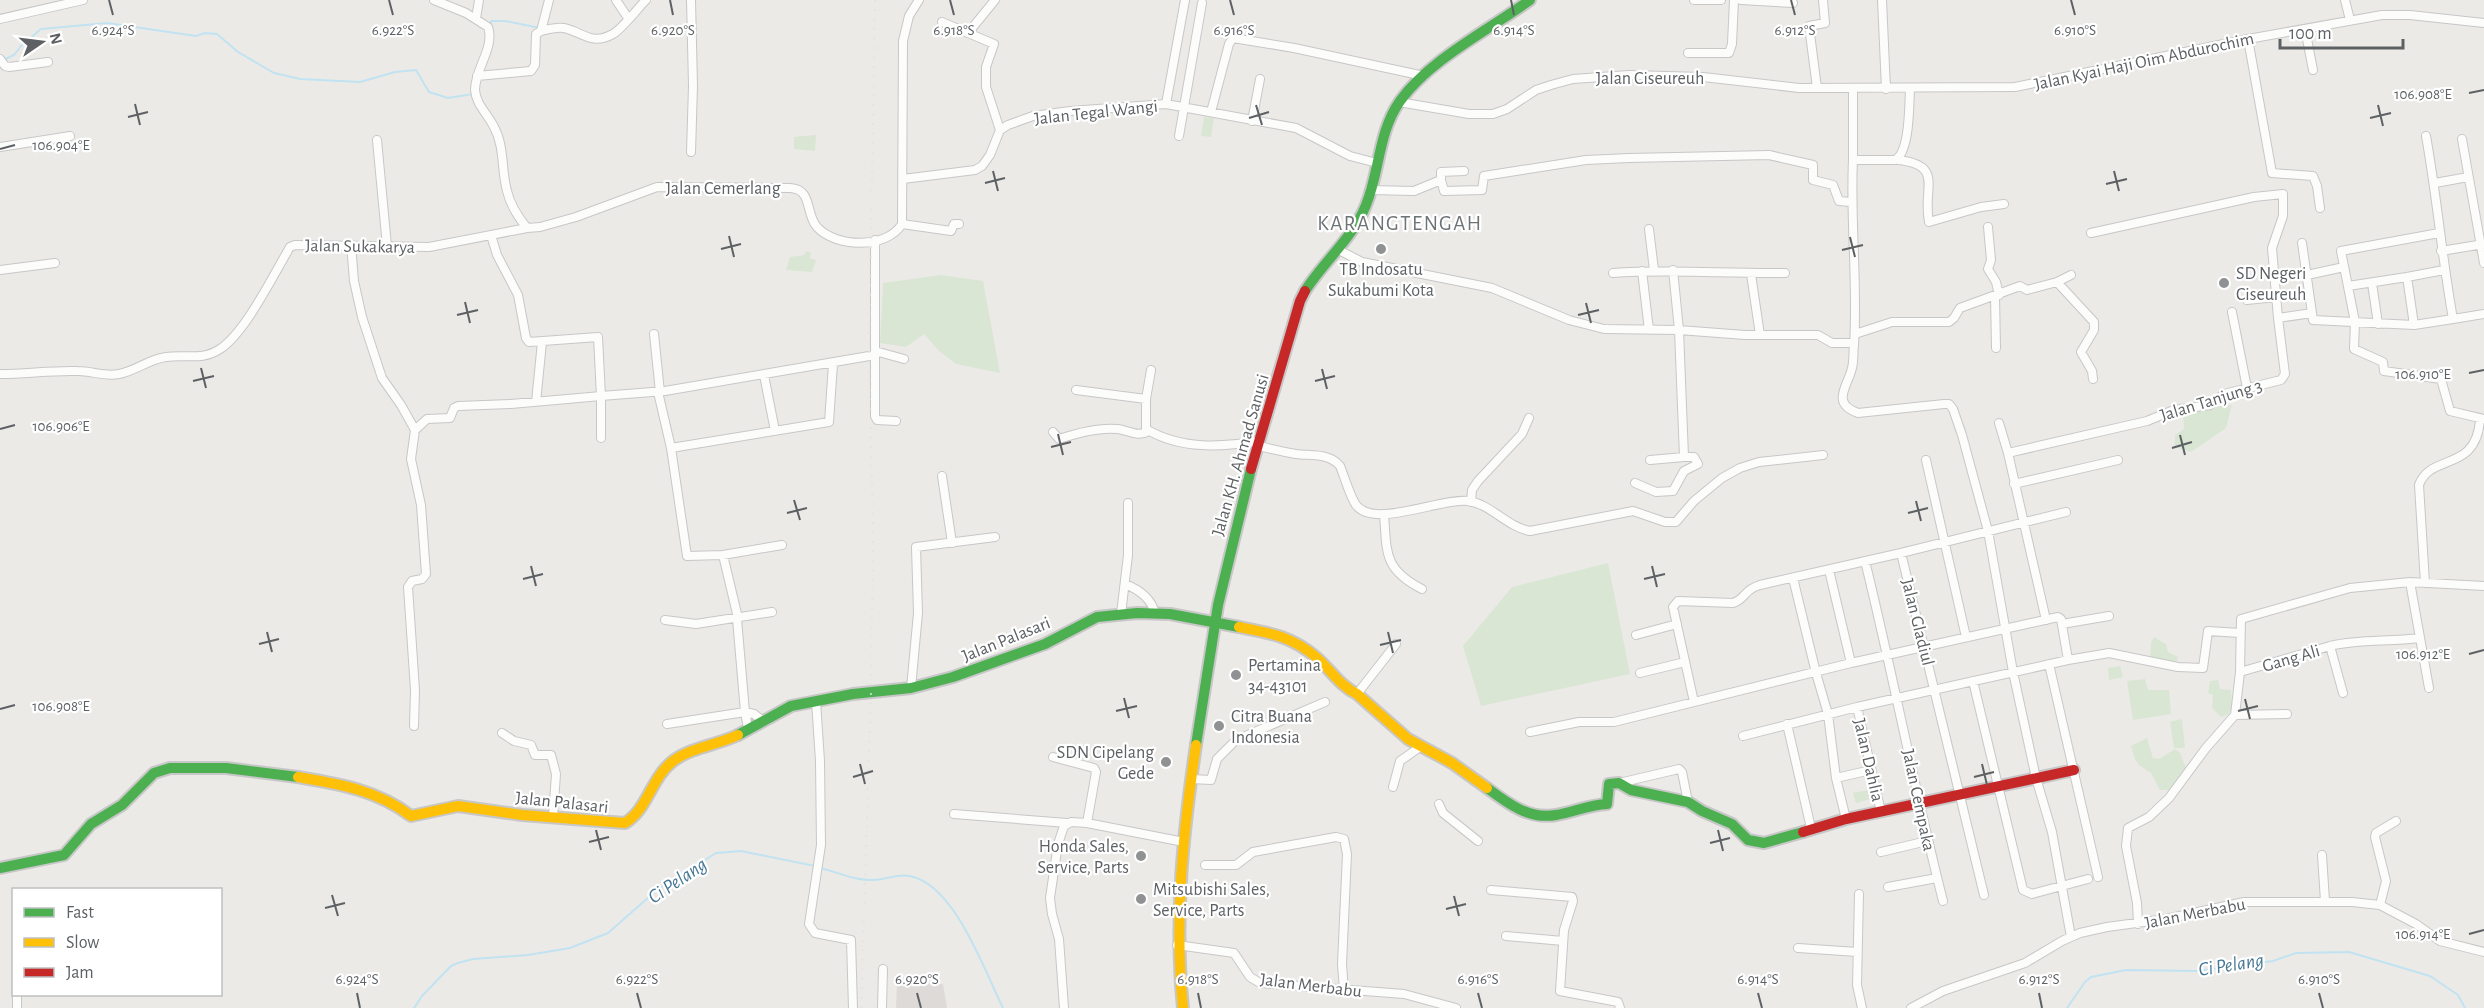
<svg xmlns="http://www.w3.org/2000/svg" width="2484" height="1008" viewBox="0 0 2484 1008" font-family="'Alegreya Sans',sans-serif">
	<rect width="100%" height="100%" fill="#eceae7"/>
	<path fill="#dddad7" d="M 897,984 L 943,984 L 947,1008 L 896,1008 Z"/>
	<path fill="#d9e6d4" d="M 1204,117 L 1214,118 L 1211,137 L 1201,136 Z
		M 816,135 L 815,151 L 794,149 L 794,137 Z
		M 806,251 L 811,253 L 810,258 L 816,260 L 812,272 L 786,270 L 790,257 L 804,255 Z
		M 941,275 L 983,281 L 1000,373 L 956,364 L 939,351 L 924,334 L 906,347 L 880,343 L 883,283 Z
		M 2232,405 L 2226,428 L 2191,452 L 2175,447 L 2175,435 L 2184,429 L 2183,409 Z
		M 1608,563 L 1630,674 L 1481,706 L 1463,646 L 1512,587 Z
		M 2154,637 L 2166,644 L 2168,652 L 2178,657 L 2176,663 L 2150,657 L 2151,642 Z
		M 2120,666 L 2123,677 L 2109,680 L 2108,668 Z
		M 2145,679 L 2148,690 L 2169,690 L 2171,714 L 2133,720 L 2127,681 Z
		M 2218,680 L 2220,689 L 2231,690 L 2232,705 L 2229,714 L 2221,717 L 2212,708 L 2213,695 L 2208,693 L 2210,681 Z
		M 2182,719 L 2185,748 L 2174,748 L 2170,722 Z
		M 2147,738 L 2153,758 L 2159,759 L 2175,749 L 2180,753 L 2186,768 L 2170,790 L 2160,790 L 2151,773 L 2139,765 L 2135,759 L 2131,746 Z
		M 1873,789 L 1874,798 L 1856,803 L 1853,793 Z"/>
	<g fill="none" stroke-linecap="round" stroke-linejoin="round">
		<path stroke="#c1e3f1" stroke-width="2" d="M 636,6 L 641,0
			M 491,25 L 491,21 L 505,21 L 540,28
			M 3,60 L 14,55 L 21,46 L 41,29 L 107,23 L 196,36 L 205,33 L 217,34 L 238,52 L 274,73 L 300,79 L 360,82 L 395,72 L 416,70 L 429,92 L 448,98 L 473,94
			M 820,868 C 838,872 855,881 874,880 C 887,880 897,873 910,876 C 955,885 984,970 1003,1008
			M 414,1008 L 422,996 L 451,966 L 458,963 L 473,959 L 528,955 L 570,948 L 608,933 L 657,890 L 716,853 L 741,851 L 815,866
			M 2067,1008 L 2085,982 L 2091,977 L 2126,970 L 2198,971 L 2273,961 L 2296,953 L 2349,952 L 2430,976 L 2458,995 L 2465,1008"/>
		<g stroke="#c8c7c8" stroke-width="10">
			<path id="street" d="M 434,0 L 466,13 L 488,27 C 495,48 475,68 475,90 C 476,105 488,114 494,127 C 505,147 501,170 507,191 C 510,204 518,217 527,228 L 540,227 L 576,217 L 657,187 L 790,188 C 813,189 805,214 817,227 C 836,248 887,249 902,224 L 903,41 L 909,16 L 919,0
				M 616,0 L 628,18
				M 1694,0 L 1721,0
				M 1741,0 L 1793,3
				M 1882,0 L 1886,89
				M 2345,0 L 2350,20
				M 0,19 L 83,0
				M 476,19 L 479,0
				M 942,22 L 994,44 L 986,67 L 986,87 L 1000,130
				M 2305,29 L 2313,70
				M 541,31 C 549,29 556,27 564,28 C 583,32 591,46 613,34 C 623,28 637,9 646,0
				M 968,33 L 995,0
				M 2248,39 L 2272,173 L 2313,176 L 2317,186 L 2320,208
				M 1688,53 L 1729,53 L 1732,44 L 1734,0
				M 0,59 L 5,66 L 9,67 L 48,62
				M 477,76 L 531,71 L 535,65 L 536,34 L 541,31 L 549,0
				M 1817,88 L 1809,26 L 1825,23 L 1823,0
				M 1853,89 L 1853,160
				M 1910,89 C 1909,106 1910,152 1895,160 L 1853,160 C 1850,221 1858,283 1854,345 C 1853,352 1854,361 1852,368 C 1848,386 1830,403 1858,413 L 1944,404 L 1949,404 L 1953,409 L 1962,435 L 1988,531 L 2013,672 L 2036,778 L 2052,832 L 2071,937
				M 1399,102 L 1469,114 L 1493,114 L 1507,109 L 1536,90 L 1551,85 L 1573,79 L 1629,75 L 1703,77 L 1799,88 L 2015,87 L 2248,39 L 2382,15 L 2410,15 L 2484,23
				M 1166,104 L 1185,0
				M 1211,112 L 1229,44 L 1233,38 L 1294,48 L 1424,76
				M 1252,121 L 1260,79
				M 1179,136 L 1202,3
				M 2462,139 L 2484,263
				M 377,140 L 387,246
				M 0,147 L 70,136
				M 691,152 L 693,86 L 691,0
				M 1898,160 C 1945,165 1922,189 1929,222 L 1981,207 L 2004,204
				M 903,179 L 975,170 L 982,166 L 990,155 L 1000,130 L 1008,125 L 1033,116 L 1070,111 L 1166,104 L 1296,128 L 1350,156 L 1377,163
				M 1441,180 L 1444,191 L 1482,190 L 1484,176 L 1586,160 L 1629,158 L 1769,155 L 1813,165 L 1813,180 L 1833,185 L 1839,201 L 1851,202
				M 2435,183 L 2468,177
				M 1370,190 L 1414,191 L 1441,180 L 1441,172 L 1464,171
				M 902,224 L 951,231 L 954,224 L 959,224
				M 1988,227 L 1991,260 L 1988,269 L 1996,282 L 1999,295
				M 1649,229 L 1654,270
				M 2091,233 L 2254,197 L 2283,194 L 2283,216 L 2272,248 L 2278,318
				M 2439,233 L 2341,251 L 2355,322 L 2354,349 L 2383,362 L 2384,371 L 2441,379 L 2450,411 L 2484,419
				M 491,235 L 497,255 L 518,295 L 526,338 L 529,342 L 598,337 L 601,396 L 665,391 L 875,355 L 875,240
				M 2302,243 L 2312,313
				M 351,244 L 354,281 L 362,317 L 382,378 L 401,405 L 415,430
				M 1337,249 L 1362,262 L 1492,288 L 1569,320 L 1604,329 L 1679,330 L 1745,335 L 1818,335 L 1832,343 L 1854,343
				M 2441,251 L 2484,244
				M 0,270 L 55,263
				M 1642,271 L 1649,330
				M 1613,273 C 1671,269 1728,274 1785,273
				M 1751,274 L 1760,335
				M 2307,275 L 2344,267
				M 2057,282 L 2094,322 L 2094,330 L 2081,352 L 2092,371 L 2093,379
				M 2372,283 L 2378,324
				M 2348,286 L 2407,277
				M 1995,296 L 1996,348
				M 2247,300 L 2276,297
				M 2232,312 L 2247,388
				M 2453,319 L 2484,314
				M 2414,325 L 2407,277 L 2444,270
				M 654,334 L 660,392
				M 1855,334 L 1892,322 L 1949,322 L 1954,318 L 1960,308 L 2020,286 L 2027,290 L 2057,282 L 2071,275
				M 875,351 L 904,359
				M 875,355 L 875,416 L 877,420 L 896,421
				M 0,374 C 26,374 53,370 78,371 C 92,371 105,377 119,374 C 136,371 149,359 166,357 C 186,354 202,361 220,349 C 245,333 274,274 290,247 L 295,245 L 429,247 L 527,228
				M 764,375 L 775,431
				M 1076,390 L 1146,399 L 1146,429 C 1181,450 1222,447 1260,441
				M 658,392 L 671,448 L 687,556 L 723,555 L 782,545
				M 1146,399 L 1151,370
				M 536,402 L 542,342
				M 1999,423 L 2008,453
				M 1053,432 L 1059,439 C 1077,433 1098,427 1117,429 C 1129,430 1137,438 1149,431
				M 1259,446 C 1271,449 1284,452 1296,454 C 1312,456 1329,453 1340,466 C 1345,478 1349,494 1356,505 C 1374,529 1440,498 1468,501 C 1491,504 1507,527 1530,531 L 1633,511 L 1665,522 L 1676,522 L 1694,501 L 1722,478 L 1740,468 L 1759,462 L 1823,455
				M 671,448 L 829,422 L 833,364
				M 1650,460 L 1684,457 L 1679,330 L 1673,270
				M 1926,460 L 1966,637
				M 942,476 L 952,543
				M 1635,483 L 1656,492 L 1673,491 L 1684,471 L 1698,464 L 1694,457 L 1684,457
				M 2014,484 L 2118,460
				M 1471,502 L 1472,490 L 1478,481 L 1522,434 L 1529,418
				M 1384,514 C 1387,552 1383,569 1422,589
				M 1901,553 L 1984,895
				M 723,555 L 738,618
				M 1865,561 C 1893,674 1914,788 1943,901
				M 1829,570 L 1851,663
				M 1793,578 L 1816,673 L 1828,714 L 1836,778 L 1846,819
				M 2410,582 L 2429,688
				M 2425,583 L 2419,485 C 2430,453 2476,473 2480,420
				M 1125,584 C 1140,590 1152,599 1155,614
				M 1121,614 L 1128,555 L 1128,503
				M 737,619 L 745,712 L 754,714 L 763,721
				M 665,620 L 696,624 L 772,612
				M 2046,620 L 2008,453 L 2147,421 L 2174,410 L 2210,405 L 2224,394 L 2281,380 L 2285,374 L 2278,318 L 2312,313 L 2313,320 L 2414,325 L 2453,319 C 2442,258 2437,197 2426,136
				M 2062,624 L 2109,616
				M 1636,635 L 1677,624
				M 2330,646 C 2359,639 2389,642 2419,638
				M 2049,664 L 2098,877
				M 2240,672 L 2330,646 L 2343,693
				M 1640,673 L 1685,662
				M 1973,681 L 2023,890 L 2032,894 L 2088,879
				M 911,688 L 918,613 L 916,547 L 995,537
				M 1357,694 L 1396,644
				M 816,701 L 820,761 L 821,845 L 809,924 L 815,933 L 851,940 L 853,1008
				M 1694,702 L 1673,607 L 1678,601 L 1733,603 C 1746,599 1743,590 1760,585 L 1901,553 L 2066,512
				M 1857,707 L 1881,812
				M 2235,715 L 2287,714
				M 667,724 L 745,712 L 748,728
				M 1787,724 L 1811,828
				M 414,726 L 415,690 L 408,587 L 412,581 L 422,579 L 426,574 L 421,505 L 411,459 L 415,430 L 427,419 L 450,418 L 454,408 L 458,406 L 511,404 L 601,396 L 601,438
				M 1530,732 L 1579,722 L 1614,722 L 1851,663 L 2058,617 L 2061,619 L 2068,660
				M 502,733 L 514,741 L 531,745 L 535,755 L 551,755 L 556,774 L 553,817
				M 1743,736 L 1857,707 L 2068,660 L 2109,653 L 2178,667 L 2203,668 L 2208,631 L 2240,633
				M 1053,757 L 1094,768 L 1096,772 L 1087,823
				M 1836,778 L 1871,770
				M 1191,779 L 1211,780 L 1217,759 L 1236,740 L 1325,702
				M 1619,783 L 1679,769 L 1682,772 L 1688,802
				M 1393,787 L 1400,761 L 1420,747
				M 1439,804 L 1443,813 L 1478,841
				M 954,814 L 1067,823
				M 1881,852 L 1927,841
				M 2322,855 L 2325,901
				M 1205,865 L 1236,865 L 1253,852 L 1336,837 L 1344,839 L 1347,854 L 1342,964 L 1344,991
				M 1888,887 L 1937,878
				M 1491,890 L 1572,897 L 1573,901 L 1564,930 L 1560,991 L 1618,1002 L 1620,1008
				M 1859,894 L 1857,985 L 1862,1008
				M 2380,905 L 2386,881 L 2375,837 L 2376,833 L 2396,821
				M 2138,924 L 2137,903 L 2126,846 L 2128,828 L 2149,817 L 2169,798 L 2206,748 L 2235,715 L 2240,672 L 2241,619 L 2350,588 L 2410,582 L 2484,586
				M 1506,936 L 1563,941
				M 1177,945 L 1234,953 L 1250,977 L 1260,983 L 1404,994 L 1456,1008
				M 1798,948 L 1857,952
				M 17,994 L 17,1008
				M 882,1008 L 883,969
				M 1064,1008 L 1059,939 L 1052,914 L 1050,898 L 1058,844 L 1064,826 L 1071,822 L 1087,823 L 1184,842
				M 1911,1008 L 1943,991 L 2025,963 L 2062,941 L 2080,933 L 2107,927 L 2166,919 L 2244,902 L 2352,902 L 2380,905 L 2416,924 L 2440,941 L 2484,952"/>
		</g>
		<g stroke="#c7c7c8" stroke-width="14">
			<path id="fast" d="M 1305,291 C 1324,261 1353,238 1366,205 C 1380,171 1378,132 1400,101 C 1430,59 1489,30 1530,0
				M 738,735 L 791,706 L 853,694 L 911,688 L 953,677 L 1045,644 L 1097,617 L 1137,613 L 1170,614 L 1239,627
				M 1196,745 L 1218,605 L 1251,469
				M 1487,788 C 1507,803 1529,820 1556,815 C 1574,812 1588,805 1607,804 L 1609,784 L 1619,783 L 1631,790 L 1688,802 L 1702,811 L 1732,824 L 1748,840 L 1764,843 L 1803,832
				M 0,868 L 64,855 L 91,824 L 122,805 L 154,773 L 170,768 L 226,768 L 298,777"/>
		</g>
		<g stroke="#c7c7c8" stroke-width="14">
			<path id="slow" d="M 1239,627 C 1270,633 1291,636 1316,657 C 1330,669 1340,686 1357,694 L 1408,739 L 1452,763 L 1487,788
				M 298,777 C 339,784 377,790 411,816 L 458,806 L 522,815 L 625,823 C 648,809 651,778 673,761 C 692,747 717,745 738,735
				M 1183,1008 C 1174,919 1183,833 1196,745"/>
		</g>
		<g stroke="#c7c7c8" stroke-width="14">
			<path id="jam" d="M 1251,469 L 1300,301 L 1305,291
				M 1803,832 L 1846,819 L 2074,770"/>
		</g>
		<use href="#street" stroke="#fcfcfb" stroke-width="8"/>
		<use href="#fast" stroke="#4caf50" stroke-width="10"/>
		<use href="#slow" stroke="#ffc107" stroke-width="10"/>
		<use href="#jam" stroke="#c62828" stroke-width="10"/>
		<path stroke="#e3e2e2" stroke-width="2" stroke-dasharray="1.5 8" stroke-linecap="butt" d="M 861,1008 L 871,693 L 873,524 L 869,357 L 875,0"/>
	</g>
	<path fill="none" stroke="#5d6164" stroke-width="2" d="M 109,0 L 113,15M 389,0 L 393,15M 670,0 L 673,15M 950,0 L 954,15M 1230,0 L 1234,15M 1511,0 L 1514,15M 1791,0 L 1795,15M 2071,0 L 2075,15M 2469,93 L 2484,90M 135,104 L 140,125M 1256,105 L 1262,125M 2378,105 L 2383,126M 128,117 L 148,112M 1249,118 L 1269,112M 2370,118 L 2391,113M 0,149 L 15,145M 993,171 L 998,191M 2114,171 L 2119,191M 985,183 L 1005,178M 2106,184 L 2127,179M 729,236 L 734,257M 1850,237 L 1855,257M 721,249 L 741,244M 1842,250 L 1863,245M 465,302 L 470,323M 1586,303 L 1591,323M 457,315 L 478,310M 1578,315 L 1599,310M 201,368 L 206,388M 1322,369 L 1327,389M 2469,373 L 2484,370M 193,381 L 214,376M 1315,381 L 1335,376M 0,429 L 15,425M 1058,434 L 1063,455M 2180,435 L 2185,455M 1051,447 L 1071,442M 2172,448 L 2192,442M 794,500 L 800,520M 1916,501 L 1921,521M 787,513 L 807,508M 1908,513 L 1928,508M 531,566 L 536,586M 1652,566 L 1657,587M 523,579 L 543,574M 1644,579 L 1665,574M 267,632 L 272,652M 1388,632 L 1393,653M 259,644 L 279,639M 1380,645 L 1401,640M 2469,654 L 2484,650M 1124,698 L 1129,718M 2245,699 L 2250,719M 0,709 L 15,705M 1116,711 L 1137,706M 2238,711 L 2258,706M 860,764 L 865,784M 1982,764 L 1987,785M 853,777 L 873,771M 1974,777 L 1994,772M 596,830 L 601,850M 1718,830 L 1723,851M 589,842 L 609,837M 1710,843 L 1730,838M 332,895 L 338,916M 1454,896 L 1459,916M 325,908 L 345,903M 1446,909 L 1466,904M 2469,934 L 2484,930M 357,993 L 360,1008M 637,993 L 641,1008M 917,993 L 921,1008M 1198,993 L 1201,1008M 1478,993 L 1482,1008M 1758,993 L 1762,1008M 2039,993 L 2042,1008M 2319,993 L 2323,1008"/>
	<g fill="#8f9192" stroke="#fff" stroke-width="2">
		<circle cx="1381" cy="249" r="6"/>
		<circle cx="2224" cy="283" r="6"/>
		<circle cx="1236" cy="675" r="6"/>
		<circle cx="1219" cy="726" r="6"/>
		<circle cx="1166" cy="762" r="6"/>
		<circle cx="1141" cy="856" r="6"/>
		<circle cx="1141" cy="899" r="6"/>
	</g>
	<g text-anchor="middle" stroke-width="4.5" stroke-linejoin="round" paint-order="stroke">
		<g font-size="18" fill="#5d6164" stroke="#fff">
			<text transform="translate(2144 61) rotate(-12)" y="6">Jalan Kyai Haji Oim Abdurochim</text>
			<text x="1650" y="84">Jalan Ciseureuh</text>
			<text transform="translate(1096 112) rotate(-6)" y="6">Jalan Tegal Wangi</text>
			<text x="723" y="194">Jalan Cemerlang</text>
			<text transform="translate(360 246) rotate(1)" y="6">Jalan Sukakarya</text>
			<text transform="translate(2211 400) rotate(-17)" y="6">Jalan Tanjung 3</text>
			<text transform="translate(1240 455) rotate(-74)" y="6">Jalan KH. Ahmad Sanusi</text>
			<text transform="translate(1918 622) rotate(76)" y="6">Jalan Gladiul</text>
			<text transform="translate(1006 639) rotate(-22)" y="6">Jalan Palasari</text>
			<text transform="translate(2291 658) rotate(-16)" y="6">Gang Ali</text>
			<text transform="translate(1869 760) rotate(77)" y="6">Jalan Dahlia</text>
			<text transform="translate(1919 800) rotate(78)" y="6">Jalan Cempaka</text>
			<text transform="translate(562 802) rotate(6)" y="6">Jalan Palasari</text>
			<text transform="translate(2195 913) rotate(-11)" y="6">Jalan Merbabu</text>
			<text transform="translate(1311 985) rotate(7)" y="6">Jalan Merbabu</text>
		</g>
		<g font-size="18" fill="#5d6164" stroke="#fff" text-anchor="start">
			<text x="1381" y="275" text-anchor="middle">TB Indosatu<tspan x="1381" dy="21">Sukabumi Kota</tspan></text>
			<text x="2236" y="279">SD Negeri<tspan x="2236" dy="21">Ciseureuh</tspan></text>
			<text x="1248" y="671">Pertamina<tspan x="1248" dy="21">34-43101</tspan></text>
			<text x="1231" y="722">Citra Buana<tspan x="1231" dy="21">Indonesia</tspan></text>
			<text x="1154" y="758" text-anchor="end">SDN Cipelang<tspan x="1154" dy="21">Gede</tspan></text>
			<text x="1129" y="852" text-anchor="end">Honda Sales,<tspan x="1129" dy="21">Service, Parts</tspan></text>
			<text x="1153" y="895">Mitsubishi Sales,<tspan x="1153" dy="21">Service, Parts</tspan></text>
		</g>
		<g font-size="20" font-style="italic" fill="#467795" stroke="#fff">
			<text transform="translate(677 880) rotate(-34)" y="7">Ci Pelang</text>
			<text transform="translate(2231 964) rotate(-9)" y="7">Ci Pelang</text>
		</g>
		<g font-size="21" letter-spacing="1.5" fill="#6e7376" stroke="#fff">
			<text x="1400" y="230">KARANGTENGAH</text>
		</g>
	</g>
	<g font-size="15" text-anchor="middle" fill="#5d6164" stroke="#fff" stroke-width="4.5" stroke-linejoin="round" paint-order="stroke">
		<text x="113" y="35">6.924°S</text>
		<text x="393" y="35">6.922°S</text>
		<text x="673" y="35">6.920°S</text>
		<text x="954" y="35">6.918°S</text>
		<text x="1234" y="35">6.916°S</text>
		<text x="1514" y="35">6.914°S</text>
		<text x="1795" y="35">6.912°S</text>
		<text x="2075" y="35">6.910°S</text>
		<text x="2423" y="99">106.908°E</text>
		<text x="61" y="150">106.904°E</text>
		<text x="2423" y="379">106.910°E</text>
		<text x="61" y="431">106.906°E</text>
		<text x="2423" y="659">106.912°E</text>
		<text x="61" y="711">106.908°E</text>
		<text x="2423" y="939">106.914°E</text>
		<text x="357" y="984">6.924°S</text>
		<text x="637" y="984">6.922°S</text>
		<text x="917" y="984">6.920°S</text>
		<text x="1198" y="984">6.918°S</text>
		<text x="1478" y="984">6.916°S</text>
		<text x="1758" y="984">6.914°S</text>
		<text x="2039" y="984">6.912°S</text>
		<text x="2319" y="984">6.910°S</text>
	</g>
	<rect x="12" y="888" width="210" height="108" fill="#ffffff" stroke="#bec0c1" stroke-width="1.5"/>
	<rect x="24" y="908" width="30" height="9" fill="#4caf50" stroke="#bec0c1" stroke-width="1.5"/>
	<text x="66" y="918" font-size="18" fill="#5d6164">Fast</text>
	<rect x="24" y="938" width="30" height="9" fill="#ffc107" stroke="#bec0c1" stroke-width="1.5"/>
	<text x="66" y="948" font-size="18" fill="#5d6164">Slow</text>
	<rect x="24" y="968" width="30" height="9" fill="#c62828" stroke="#bec0c1" stroke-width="1.5"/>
	<text x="66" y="978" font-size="18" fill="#5d6164">Jam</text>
	<g transform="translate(42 42) rotate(76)" stroke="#ffffff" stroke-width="4.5" paint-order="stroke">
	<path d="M0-4.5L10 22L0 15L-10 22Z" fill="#5d6164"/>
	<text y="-9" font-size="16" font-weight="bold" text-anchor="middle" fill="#5d6164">N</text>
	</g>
	<path d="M2280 39v9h123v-9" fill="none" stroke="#5d6164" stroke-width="3"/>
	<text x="2289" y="39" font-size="18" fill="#5d6164" stroke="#ffffff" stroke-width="4.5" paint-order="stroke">100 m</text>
</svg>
